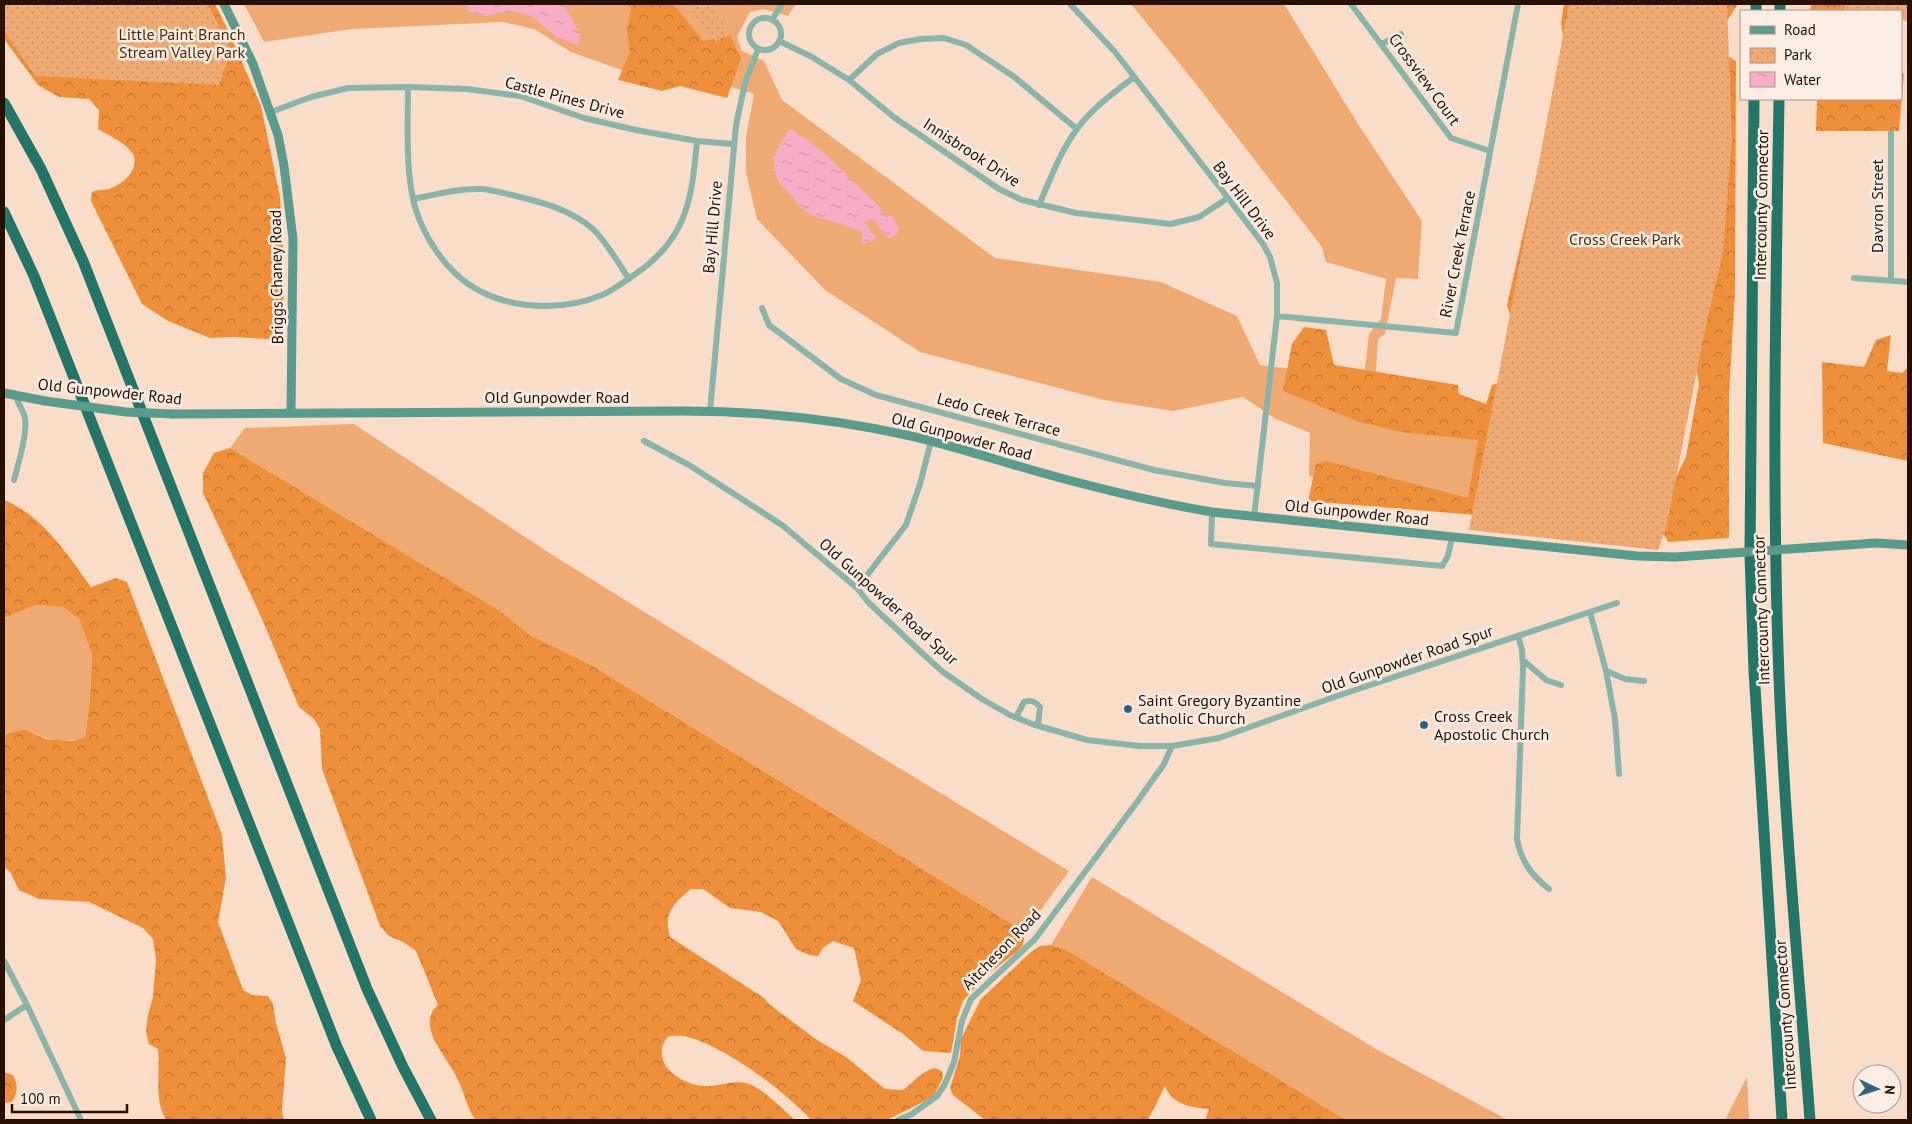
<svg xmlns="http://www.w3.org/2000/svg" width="1912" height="1124" viewBox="0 0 1912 1124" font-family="'PT Sans',sans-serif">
	<defs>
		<pattern id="forest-crowns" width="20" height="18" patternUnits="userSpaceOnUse" patternTransform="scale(1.25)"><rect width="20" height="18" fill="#f08f39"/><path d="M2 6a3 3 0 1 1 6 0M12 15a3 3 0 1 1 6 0" fill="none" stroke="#c2732e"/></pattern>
		<pattern id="park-dots" width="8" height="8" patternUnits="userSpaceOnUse" patternTransform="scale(1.25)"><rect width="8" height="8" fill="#efaa74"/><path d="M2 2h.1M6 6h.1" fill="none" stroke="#cd9163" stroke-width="1.8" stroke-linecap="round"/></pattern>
		<pattern id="water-ripples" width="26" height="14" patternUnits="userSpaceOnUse" patternTransform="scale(1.25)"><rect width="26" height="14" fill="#f6adc5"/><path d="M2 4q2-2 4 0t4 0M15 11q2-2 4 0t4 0" fill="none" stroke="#d394a7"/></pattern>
	</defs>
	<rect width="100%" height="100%" fill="#f9ddc8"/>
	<path fill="#efaa74" d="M 244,4 L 796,4 L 788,16 L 763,9 L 750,12 L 737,37 L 742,51 L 764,61 L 782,100 L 995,258 L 1161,282 L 1237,316 L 1260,365 L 1364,377 L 1369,334 L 1381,319 L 1386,279 L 1326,262 L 1322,247 L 1192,79 L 1131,4 L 1284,4 L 1358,124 L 1422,221 L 1418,279 L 1396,278 L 1385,334 L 1378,339 L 1376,371 L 1499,412 L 1485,510 L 1309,476 L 1310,433 L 1276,419 L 1243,397 L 1173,411 L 1104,400 L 920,352 L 825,290 L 757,219 L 746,173 L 746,137 L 754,94 L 699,77 L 641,77 L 571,52 L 534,29 L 503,22 L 352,29 L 264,42 Z
		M 354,424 L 554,556 L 759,683 L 1069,871 L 1025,932 L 591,665 L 530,635 L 500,611 L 230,448 L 245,428 Z
		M 36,605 L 63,607 L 79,619 L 92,654 L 90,699 L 85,737 C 60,744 48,740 24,729 L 4,738 L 4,618 Z
		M 1092,877 L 1376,1049 L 1508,1120 L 1346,1120 L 1065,949 L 1051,945 Z
		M 1747,1077 L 1749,1120 L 1725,1120 Z"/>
	<path fill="url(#forest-crowns)" d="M 4,4 L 215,4 L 229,32 L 261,106 L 280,197 L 284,266 L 283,313 L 276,335 L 270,339 L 233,337 L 210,338 L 168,321 L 142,304 L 91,201 L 92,192 C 98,189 105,191 111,188 C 126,183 144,164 129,149 C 121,141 108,135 98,129 L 99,110 L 89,99 L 59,97 L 38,85 L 4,39 Z
		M 627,4 L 673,4 L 703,41 L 730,36 L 741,58 L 727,98 L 680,86 L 662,91 L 618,80 L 630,52 L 627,31 L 631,8 Z
		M 1564,4 L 1738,4 L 1711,46 L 1736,61 L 1735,290 L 1729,396 L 1729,538 L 1668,542 L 1660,526 L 1667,495 L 1686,457 L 1699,384 L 1693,350 L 1512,518 L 1308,501 L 1316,464 L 1326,461 L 1468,498 L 1478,440 L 1401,432 L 1359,422 L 1283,391 L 1292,344 L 1304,327 L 1326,330 L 1334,365 L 1458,385 L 1459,394 L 1486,404 L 1492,385 L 1511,378 L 1518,340 L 1507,305 L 1565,50 L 1561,23 Z
		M 1812,4 L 1908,4 L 1908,21 L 1901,20 L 1901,11 L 1809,11 Z
		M 1901,73 L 1904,74 L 1899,131 L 1816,131 L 1817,99 L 1901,99 Z
		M 1891,335 L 1887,371 L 1902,373 L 1908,367 L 1908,461 L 1823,443 L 1822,362 L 1864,367 L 1876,340 Z
		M 230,448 L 500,611 L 530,635 L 591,665 L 1025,932 L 1023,945 L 1018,951 L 987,975 L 963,1001 L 957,1018 L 951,1053 L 923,1051 L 903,1034 L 853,1001 L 861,980 L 854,948 L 833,941 L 823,948 L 818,956 L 809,955 L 796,949 L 778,921 L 761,912 L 730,908 L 703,889 L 691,889 C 673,904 663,913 670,937 L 764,998 L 770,1005 L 817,1040 L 846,1057 L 885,1089 L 903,1090 C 914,1082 923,1070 935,1068 L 942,1071 L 943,1078 L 933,1097 L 887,1120 L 811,1120 C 786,1092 723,1045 687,1037 C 681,1035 673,1036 667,1037 C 666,1040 663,1044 662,1047 C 658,1071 687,1086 707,1086 C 720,1086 736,1079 749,1084 C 765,1090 782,1109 795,1120 L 475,1120 C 467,1107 464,1092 457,1078 C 449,1060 424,1035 431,1015 C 432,1011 435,1008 438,1005 L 416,951 L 403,942 L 389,936 L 380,926 L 322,769 L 320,729 L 314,719 L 299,707 L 259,612 L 203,493 L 203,473 L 214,453 Z
		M 4,500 C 42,515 68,555 91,587 L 116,578 L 127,582 L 222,835 L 226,878 L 218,922 L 243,990 L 252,995 L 268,996 L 273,1004 L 276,1023 L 286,1058 L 282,1111 L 284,1120 L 166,1120 C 153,1098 161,1073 158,1049 L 149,1044 L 146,1031 L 148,1015 L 153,997 L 156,960 L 153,939 L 143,928 L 89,902 L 39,899 L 19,890 L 10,872 L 4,867 L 4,738 L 6,734 L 24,729 L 46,739 L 71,741 L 85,737 L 90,699 L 92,654 L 79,619 L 63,607 L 36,605 L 4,618 Z
		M 1051,945 L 1065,949 L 1346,1120 L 1205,1120 L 1209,1109 C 1192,1108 1171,1104 1165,1086 L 1148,1120 L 985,1120 L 953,1095 L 950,1088 L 960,1056 L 961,1039 L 981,999 L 1031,952 L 1040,946 Z
		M 4,1072 L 13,1075 C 18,1085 18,1092 12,1102 L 4,1103 Z"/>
	<path fill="url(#park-dots)" d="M 4,4 L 208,4 L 231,50 L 219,85 L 35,76 L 4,31 Z
		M 686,4 L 708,4 L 730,31 L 716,42 Z
		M 1569,4 L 1727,4 L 1732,137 L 1723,253 L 1706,325 L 1666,529 L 1658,550 L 1469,530 Z
		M 1845,4 L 1908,4 L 1908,20 L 1901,20 L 1901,11 L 1845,11 Z"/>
	<path fill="url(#water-ripples)" d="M 469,4 L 563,4 L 580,33 L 579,46 L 557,37 L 531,16 L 509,10 L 485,16 L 467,11 Z
		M 790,128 L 821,150 L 877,204 L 883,213 L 893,217 L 899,228 L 896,235 L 889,239 L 881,230 L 876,220 L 868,219 L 867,226 L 876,237 L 872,242 L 862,243 L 862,231 L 811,215 L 798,205 L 790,194 L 780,184 L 774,171 L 774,155 Z"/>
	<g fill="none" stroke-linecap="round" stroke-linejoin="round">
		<path stroke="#8ab3a9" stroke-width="6" d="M 1070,4 L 1115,52 L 1228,198 L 1263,244 L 1270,257 L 1277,283 L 1277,316 L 1254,517
			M 1351,4 L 1451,138 L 1490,151
			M749 34a16 16 0 1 1 32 0a16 16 0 1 1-32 0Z
			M 772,20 L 782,4
			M 779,41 L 812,57 L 849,80 L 895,118 L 999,189 L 1022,200 L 1076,213 L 1171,224 L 1199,217 L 1228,198
			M 1382,44 L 1401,34
			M 849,80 L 877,54 L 899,43 L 921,39 L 944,38 L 966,45 L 1013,76 L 1077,129
			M 408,87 C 408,126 404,185 420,221 C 428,240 441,260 456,274 C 493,309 556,314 602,295 C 612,291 621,284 631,277 C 648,266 665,251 676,232 C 692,205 694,172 697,141
			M 271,112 L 311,97 L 348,88 L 408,87 L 467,89 L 520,96 L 584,118 L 636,130 L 697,141 L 733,144
			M 1891,133 L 1891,280
			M 414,199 C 437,194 459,188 482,189 C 493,190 503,193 512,195 C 541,202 570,209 593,229 C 607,243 618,262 629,279
			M 1039,205 C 1050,180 1060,152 1077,129 C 1092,108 1114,93 1134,77
			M 1854,278 L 1908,282
			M 762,308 L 769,325 L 841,379 L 876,395 L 1154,470 L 1225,483 L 1258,486
			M 1277,316 L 1456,333 L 1518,4
			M 710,411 L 736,125 L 745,83 L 758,49
			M 644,441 L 689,465 L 782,525 L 857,588 L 868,602 L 923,654 L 943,672 L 982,699 L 1010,715 L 1032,724 L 1087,740 L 1139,746 L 1172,746 L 1219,738 L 1340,695 L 1617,603
			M 14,480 C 18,466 28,431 25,418 C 23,409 18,405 16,396
			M 1212,512 L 1211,544 L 1442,566 L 1448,556 L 1452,537
			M 857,588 L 906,525 L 920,484 L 931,441
			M 1590,612 L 1606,671 L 1615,719 L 1619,774
			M 1518,636 L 1522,650 L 1523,668 L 1517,839 C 1521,861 1531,875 1549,889
			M 1523,660 L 1546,680 L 1561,685
			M 1606,671 L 1625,679 L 1644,681
			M 1016,717 L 1024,702 C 1031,700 1035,701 1040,707 L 1038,726
			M 4,961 L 27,1005 L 81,1120
			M 4,1020 L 27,1005
			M 898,1120 L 912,1114 L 937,1096 L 945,1084 L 954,1062 L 962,1021 L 971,999 L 1035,939 L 1137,802 L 1164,764 L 1172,746"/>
		<path stroke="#5a9b8d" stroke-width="9" d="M 224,4 L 253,64 L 278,135 L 284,166 L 293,239 L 291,413
			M 4,393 L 45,401
			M 173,414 L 682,411 C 759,411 836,419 911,436 C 954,446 996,460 1039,472 C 1096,488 1153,502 1212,512 L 1637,556 L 1676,557 L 1718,554
			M 1804,548 L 1876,543 L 1908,545"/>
		<path stroke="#217667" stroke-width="11" d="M 1756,11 L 1756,4
			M 1780,11 L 1780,4
			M 1754,99 L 1750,555 L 1754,671 L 1782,1120
			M 1779,99 C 1776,282 1772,465 1778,649 C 1783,806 1798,963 1810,1120
			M 4,103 L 41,169 L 83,261 L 367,989 L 403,1067 L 431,1120
			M 4,212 L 34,276 L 337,1047 L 371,1120"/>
		<path stroke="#5a9b8d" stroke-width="9" d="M 45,401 L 126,412 L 173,414
			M 1718,554 L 1804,548"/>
	</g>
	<g fill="#336382" stroke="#fbede3" stroke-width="2">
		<circle cx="1128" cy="709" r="5"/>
		<circle cx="1424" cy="725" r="5"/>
	</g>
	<g text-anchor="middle" stroke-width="5" stroke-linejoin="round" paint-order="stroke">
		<g font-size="16" fill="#502a07" stroke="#fbede3">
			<text x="182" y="40">Little Paint Branch<tspan x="182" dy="18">Stream Valley Park</tspan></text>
			<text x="1625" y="245">Cross Creek Park</text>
		</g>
		<g font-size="16" fill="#281000" stroke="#fbede3">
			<text transform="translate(1425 79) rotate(54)" y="6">Crossview Court</text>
			<text transform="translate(565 97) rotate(15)" y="6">Castle Pines Drive</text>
			<text transform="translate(972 152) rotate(33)" y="6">Innisbrook Drive</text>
			<text transform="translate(1245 200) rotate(53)" y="6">Bay Hill Drive</text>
			<text transform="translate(1761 205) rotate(-89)" y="6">Intercounty Connector</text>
			<text transform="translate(1877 206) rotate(-90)" y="6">Davron Street</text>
			<text transform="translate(712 227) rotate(-85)" y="6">Bay Hill Drive</text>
			<text transform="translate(1457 254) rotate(-79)" y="6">River Creek Terrace</text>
			<text transform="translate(276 277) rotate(-91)" y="6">Briggs Chaney Road</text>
			<text transform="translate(110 391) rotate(6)" y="6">Old Gunpowder Road</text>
			<text x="557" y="403">Old Gunpowder Road</text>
			<text transform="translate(999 414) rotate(15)" y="6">Ledo Creek Terrace</text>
			<text transform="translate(962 436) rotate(15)" y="6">Old Gunpowder Road</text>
			<text transform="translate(1357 512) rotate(6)" y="6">Old Gunpowder Road</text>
			<text transform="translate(889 601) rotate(42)" y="6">Old Gunpowder Road Spur</text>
			<text transform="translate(1761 610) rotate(-92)" y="6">Intercounty Connector</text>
			<text transform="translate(1407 659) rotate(-19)" y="6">Old Gunpowder Road Spur</text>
			<text transform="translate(1001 949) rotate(-46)" y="6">Aitcheson Road</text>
			<text transform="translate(1785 1015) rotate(-94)" y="6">Intercounty Connector</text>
		</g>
		<g font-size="16" fill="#281000" stroke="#fbede3" text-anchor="start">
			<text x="1138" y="706">Saint Gregory Byzantine<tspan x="1138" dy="18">Catholic Church</tspan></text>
			<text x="1434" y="722">Cross Creek<tspan x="1434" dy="18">Apostolic Church</tspan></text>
		</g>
	</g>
	<rect width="1912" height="1124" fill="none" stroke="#281000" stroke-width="10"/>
	<rect x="1740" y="10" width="162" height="90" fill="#fbede3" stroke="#a79588"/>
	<rect x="1750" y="26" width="25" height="8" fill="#5a9b8d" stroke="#a79588"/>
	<text x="1784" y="35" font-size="15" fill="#281000">Road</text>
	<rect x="1750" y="48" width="25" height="15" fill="url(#park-dots)" stroke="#a79588"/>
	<text x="1784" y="60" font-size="15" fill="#281000">Park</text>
	<rect x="1750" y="72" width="25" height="15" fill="url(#water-ripples)" stroke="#a79588"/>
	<text x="1784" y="85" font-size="15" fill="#281000">Water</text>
	<g transform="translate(1877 1089) rotate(94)"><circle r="24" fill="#fbede3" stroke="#a79588"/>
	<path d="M0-4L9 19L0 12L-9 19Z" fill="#336382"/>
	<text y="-8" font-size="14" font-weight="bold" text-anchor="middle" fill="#281000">N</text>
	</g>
	<path d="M12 1104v8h115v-8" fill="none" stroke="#281000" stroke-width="2.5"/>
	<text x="20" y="1104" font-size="15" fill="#281000" stroke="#fbede3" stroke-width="4" paint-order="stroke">100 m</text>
</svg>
